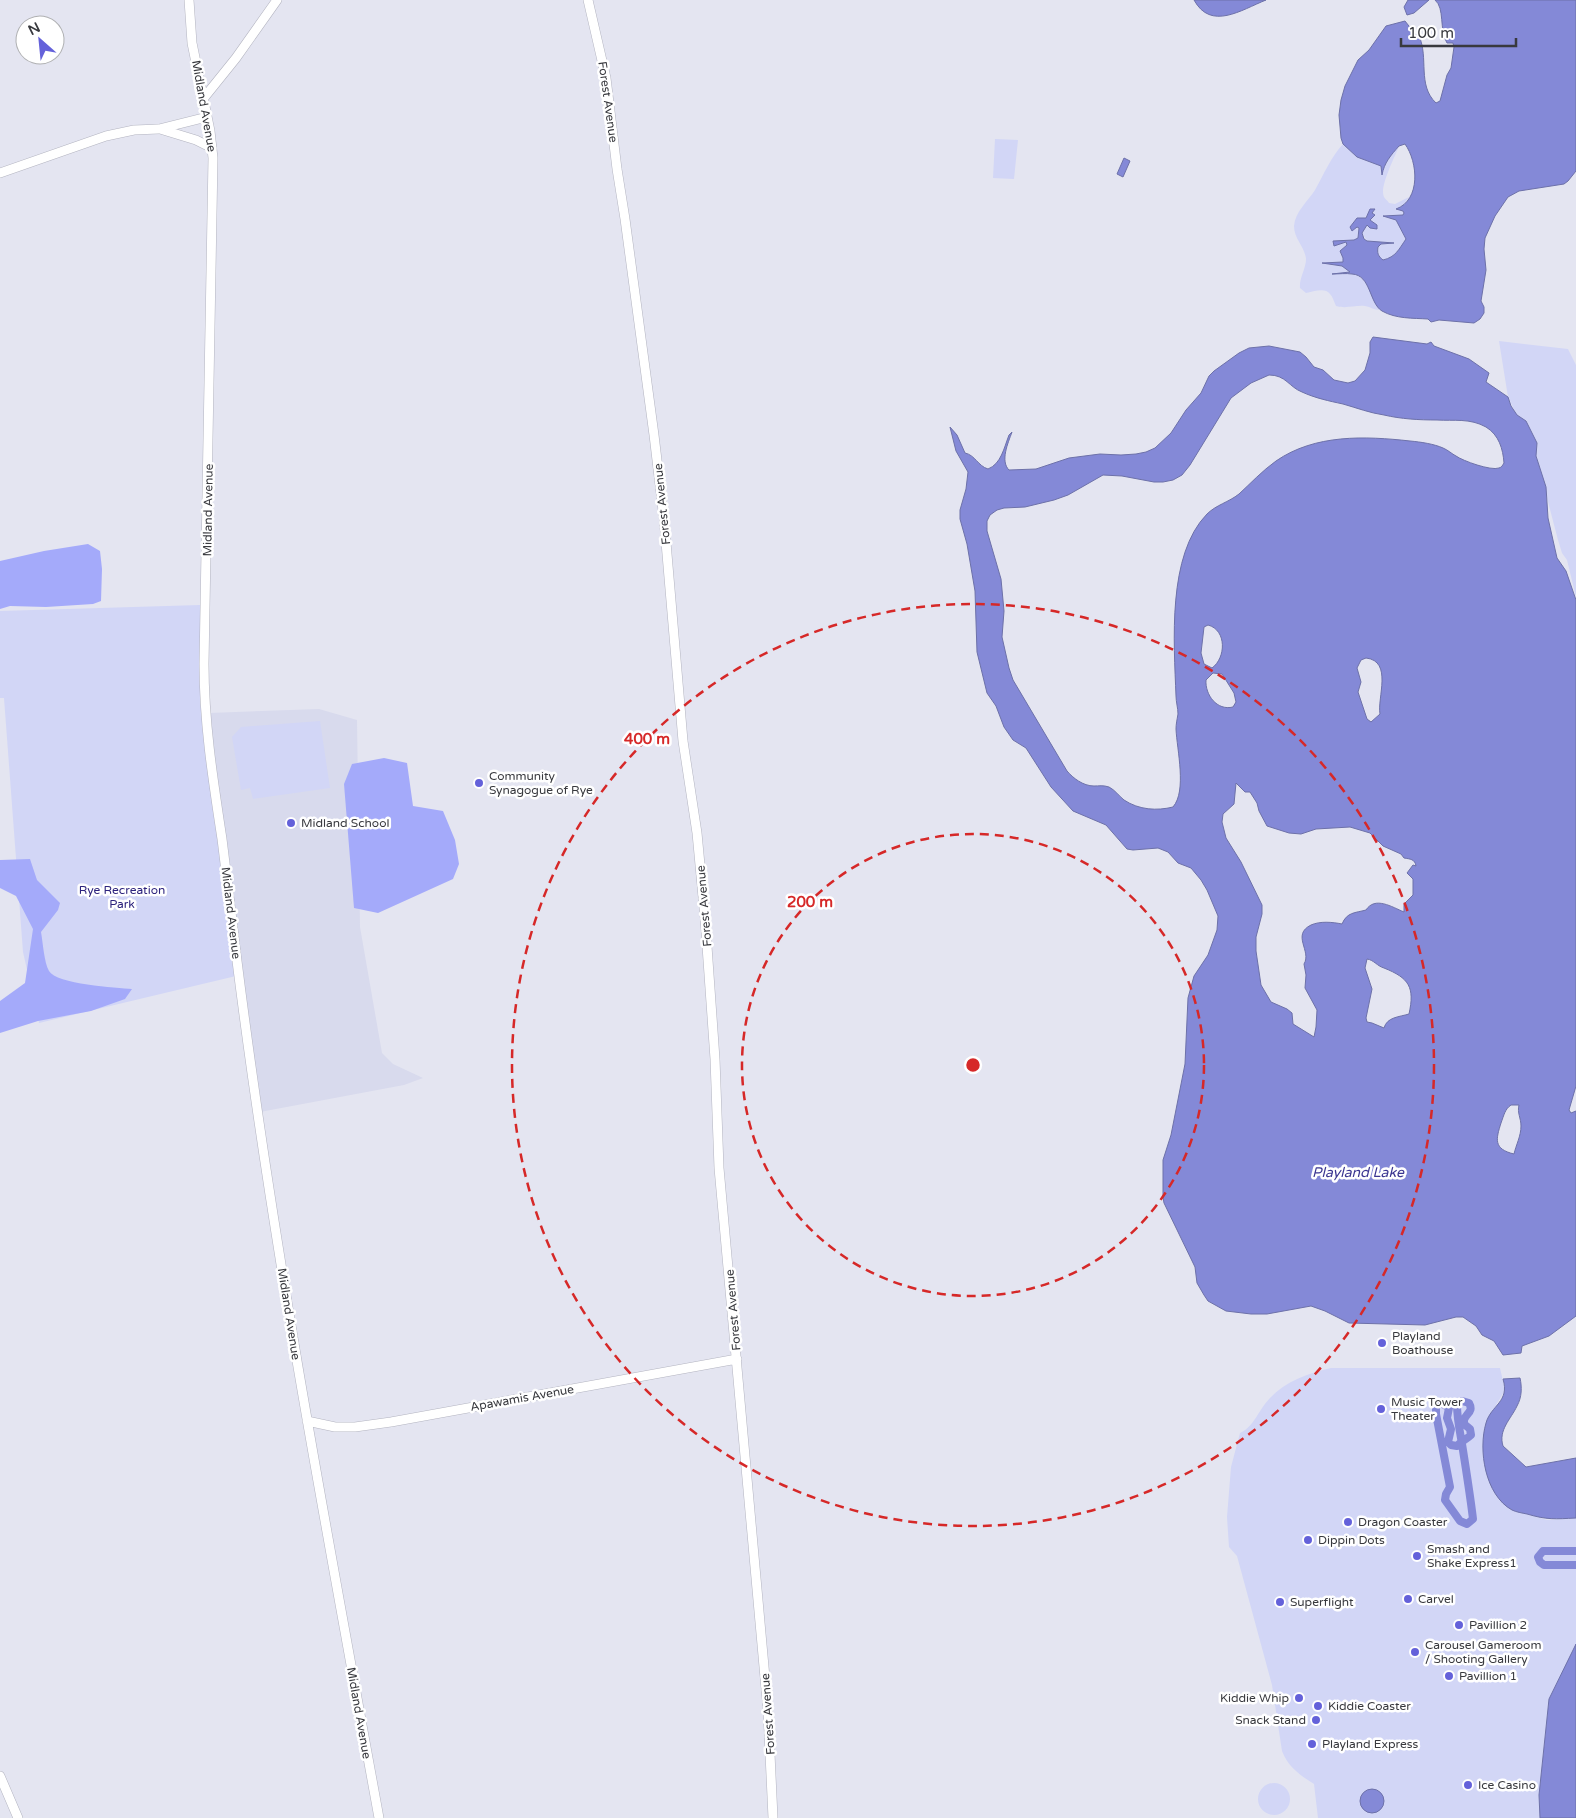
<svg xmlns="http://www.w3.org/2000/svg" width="1576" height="1818" viewBox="0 0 1576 1818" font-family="'Varela Round',sans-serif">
	<rect width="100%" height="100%" fill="#e4e5f1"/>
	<path fill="#d8daed" d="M 319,709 L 357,720 L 360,927 L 382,1053 L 393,1064 L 423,1078 L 404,1085 L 260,1112 L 209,713 Z"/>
	<path fill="#d2d6f6" d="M 995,139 L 1018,140 L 1014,179 L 993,178 Z
		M 1343,144 L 1357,157 L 1381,166 L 1382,172 C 1384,162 1392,153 1399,146 C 1395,157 1379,187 1384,197 C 1385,199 1388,201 1389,203 L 1395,204 L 1409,197 L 1405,203 L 1397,209 L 1403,211 L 1404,213 L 1403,216 L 1386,217 L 1396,220 C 1398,224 1406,233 1406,238 C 1404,250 1393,258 1383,260 C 1378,256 1377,253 1378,247 L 1381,244 L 1390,243 L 1367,241 L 1362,233 L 1367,225 L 1374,222 L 1370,220 L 1374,215 L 1372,214 L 1374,210 C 1366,214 1362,222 1355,228 L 1359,228 L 1358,238 L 1354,240 L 1333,241 L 1334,246 L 1346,242 L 1347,245 L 1343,248 L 1341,254 L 1343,259 L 1343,262 L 1327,264 L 1342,266 L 1350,272 L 1336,274 C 1341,274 1347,273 1352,274 C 1369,276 1371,300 1380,310 C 1374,310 1371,307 1365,306 C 1355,305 1346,309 1336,306 C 1334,302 1333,297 1330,294 C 1325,287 1313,292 1306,293 L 1300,288 C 1299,278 1306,269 1306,259 C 1305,247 1294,239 1294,226 C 1295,212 1308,201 1315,190 C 1324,174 1331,157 1343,144 Z
		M 1499,341 L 1568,349 L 1576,365 L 1576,597 L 1567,560 L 1562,553 L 1558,540 L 1536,456 L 1508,397 Z
		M 200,605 L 200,702 L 236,976 L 39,1023 L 23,952 L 4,698 L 0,698 L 0,611 Z
		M 320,721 L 330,788 L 253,799 L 250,788 L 241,790 L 232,737 L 241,727 Z
		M 1331,1368 L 1500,1368 L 1505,1390 L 1488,1419 L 1508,1506 L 1513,1510 L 1547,1520 L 1576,1518 L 1576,1644 L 1549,1699 L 1539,1795 L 1540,1818 L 1318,1818 L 1314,1784 C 1300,1775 1288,1767 1282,1751 L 1272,1685 L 1237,1556 L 1229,1547 L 1227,1517 L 1231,1467 L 1240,1433 C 1254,1427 1259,1409 1270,1398 C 1286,1381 1309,1373 1331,1368 Z
		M1258 1799a16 16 0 1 1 32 0a16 16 0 1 1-32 0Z"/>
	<path fill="#a4aafa" d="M 88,544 L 100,551 L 102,569 L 101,601 L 93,604 L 46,607 L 10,606 L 0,609 L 0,561 L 44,551 Z
		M 384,758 L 407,763 L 413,806 L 443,811 L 455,840 L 459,864 L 453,879 L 378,913 L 354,908 L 344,784 L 352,764 Z
		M 30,859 L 37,880 L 60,903 L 58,910 L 41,932 C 43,943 44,962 49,971 C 56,984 117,988 132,989 L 125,999 L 91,1011 L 38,1021 L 0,1033 L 0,1001 L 25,983 L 33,929 L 16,896 L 0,888 L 0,860 Z"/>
	<path fill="#8489d7" stroke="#6d71a9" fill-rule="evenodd" d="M 1194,0 L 1266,0 C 1241,10 1211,31 1194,0 Z
		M 1408,0 L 1429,0 L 1414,13 L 1407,15 L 1404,7 Z
		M 1435,0 L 1576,0 L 1576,171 L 1568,181 L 1564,184 L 1519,191 L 1508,197 L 1495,216 L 1485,238 L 1484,249 L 1486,270 L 1481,301 L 1484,307 L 1484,313 L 1480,319 L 1474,323 L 1439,320 L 1431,322 L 1428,319 C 1413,318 1396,319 1382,311 C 1369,303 1371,275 1352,274 C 1346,273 1339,274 1332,274 L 1350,272 L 1342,266 L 1322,263 L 1343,262 L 1343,258 L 1340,251 L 1347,245 L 1346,242 L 1334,246 L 1333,241 L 1354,240 L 1358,238 L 1359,228 L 1357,227 L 1352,231 L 1350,227 L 1357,218 L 1366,218 L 1370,209 L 1375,209 L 1372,213 L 1375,215 L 1370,220 L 1377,225 L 1377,229 L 1370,228 L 1367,225 L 1362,233 L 1364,239 L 1367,241 L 1394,243 L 1381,244 L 1378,247 C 1377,253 1378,256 1383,260 C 1396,257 1399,249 1406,239 L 1396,220 L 1383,216 L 1403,215 L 1404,213 L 1403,211 L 1396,209 C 1421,200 1418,162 1405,144 L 1399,146 C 1391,155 1384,163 1382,175 L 1381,166 L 1357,157 L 1343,144 L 1341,138 L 1339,115 L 1341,100 L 1345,86 L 1358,60 L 1369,50 L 1386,26 L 1405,21 L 1416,35 L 1419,36 C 1429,58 1417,85 1436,103 L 1440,101 L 1447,75 L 1451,68 L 1454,47 L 1453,43 L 1447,43 C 1439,30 1445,8 1435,0 Z
		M 1124,158 L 1130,161 L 1123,177 L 1117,174 Z
		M 1373,337 L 1427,344 L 1431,342 L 1434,346 L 1469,359 L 1489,373 L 1486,382 L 1508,397 L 1511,406 L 1517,415 L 1526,421 L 1537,443 L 1536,456 L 1546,487 L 1548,518 L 1557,558 L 1566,571 L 1576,600 L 1576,1086 L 1569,1110 L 1571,1113 L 1576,1111 L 1576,1316 L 1549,1336 L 1522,1346 L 1521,1353 L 1503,1355 L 1494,1341 L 1482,1335 L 1476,1326 L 1463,1317 L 1456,1317 L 1425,1325 L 1349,1323 L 1325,1311 L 1311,1306 L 1267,1314 L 1251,1314 L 1226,1311 L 1208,1301 L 1204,1295 L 1197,1283 L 1195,1267 L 1164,1203 L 1163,1197 L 1163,1160 L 1171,1135 L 1185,1064 L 1188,998 L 1194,976 L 1208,955 L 1217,930 L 1218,916 L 1207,890 L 1201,880 L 1191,868 L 1178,863 L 1168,852 L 1158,848 L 1133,850 L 1127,849 L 1106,825 L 1073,811 L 1051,787 L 1026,748 L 1013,740 L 1004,727 L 996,706 L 987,693 L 977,652 L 975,591 L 967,544 L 960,519 L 960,510 L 966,489 L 968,472 L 956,451 L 950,427 L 957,435 L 965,453 C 975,455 978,466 988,469 C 1001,464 1004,448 1009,435 L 1012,432 C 1008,443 1000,461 1009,470 L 1036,469 L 1069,458 L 1100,454 L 1121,455 L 1136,454 L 1146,452 L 1155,448 L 1171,433 L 1186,410 L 1201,393 L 1209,376 L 1214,371 L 1239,353 L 1249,348 L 1269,346 L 1300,352 L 1306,357 L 1314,367 L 1323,370 L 1334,380 L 1348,383 L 1355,381 L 1365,370 L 1370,353 L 1370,342 ZM 1269,375 C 1286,375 1289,387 1302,392 C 1315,398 1329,401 1343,404 C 1357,408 1370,413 1384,415 C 1401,419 1419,420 1437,420 C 1454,421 1470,418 1486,427 C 1499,435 1503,449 1504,463 C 1502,466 1502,467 1499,468 C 1491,471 1463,461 1456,456 C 1452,454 1448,450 1443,448 C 1434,444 1421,442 1410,441 C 1365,436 1315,434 1276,461 C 1262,471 1251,483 1239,494 C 1229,502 1216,505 1207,514 C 1167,555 1174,642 1176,696 C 1176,702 1178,708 1178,714 C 1177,720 1176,724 1176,729 C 1177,750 1187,791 1173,807 C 1157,811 1139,810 1124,800 C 1119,796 1115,790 1109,787 C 1103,785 1099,786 1094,786 C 1083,786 1073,778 1067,771 L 1013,680 L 1009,668 L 1002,637 L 1004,611 L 1001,579 L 987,531 L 987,521 L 990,515 L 997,510 L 1004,508 L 1025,507 L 1054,500 L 1068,495 L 1103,475 L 1122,476 L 1154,482 L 1163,482 L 1173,480 L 1182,475 L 1190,465 L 1231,398 L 1251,383 ZM 1208,625 C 1227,630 1226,658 1212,668 L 1204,664 L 1201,653 L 1204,627 ZM 1366,658 C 1393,661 1377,698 1380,714 L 1371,722 L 1367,719 L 1358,692 L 1361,682 L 1357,668 L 1361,660 ZM 1213,673 L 1222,674 L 1224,677 L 1234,693 L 1236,702 L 1233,707 C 1217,711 1205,695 1206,680 ZM 1236,783 L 1245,792 L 1250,792 L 1257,803 L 1259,811 L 1267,826 L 1289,833 L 1301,834 L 1316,829 L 1350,827 L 1370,833 L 1383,846 L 1401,854 L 1404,858 C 1410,859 1415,859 1416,866 L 1413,865 L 1407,873 L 1413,879 L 1413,895 L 1404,904 L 1404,912 C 1392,907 1375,896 1366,910 C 1355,913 1347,912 1342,924 C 1332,922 1320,921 1311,925 C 1291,935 1312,951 1304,964 L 1306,975 L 1305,988 L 1317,1010 L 1316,1027 L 1314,1037 L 1293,1024 L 1292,1013 L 1287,1009 L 1271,1002 L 1261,985 L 1256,951 L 1256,937 L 1262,914 L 1262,905 L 1241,862 L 1226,838 L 1222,822 L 1223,814 L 1234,804 ZM 1367,959 C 1374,960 1377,966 1384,968 C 1409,978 1415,987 1409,1014 C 1399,1017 1387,1017 1384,1028 L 1372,1023 L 1367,1022 L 1366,1018 L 1372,989 L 1365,968 ZM 1511,1105 L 1519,1105 C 1517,1113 1521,1118 1521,1126 C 1521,1136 1516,1145 1514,1154 C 1493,1149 1496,1139 1501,1123 C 1504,1115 1505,1109 1511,1105 Z
		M 1520,1378 C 1522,1387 1522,1397 1517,1406 C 1511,1419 1498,1430 1503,1446 L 1526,1467 L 1576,1458 L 1576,1518 C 1555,1519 1547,1520 1527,1514 C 1522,1513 1516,1512 1512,1510 C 1485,1495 1478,1450 1486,1423 C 1491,1405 1510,1402 1503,1379 Z
		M 1576,1644 L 1576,1818 L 1540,1818 L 1539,1795 L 1549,1699 Z
		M1360 1801a12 12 0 1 1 24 0a12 12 0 1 1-24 0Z"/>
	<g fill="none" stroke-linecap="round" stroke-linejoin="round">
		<path stroke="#8489d7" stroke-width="8" d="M 1436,1414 L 1436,1406 L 1439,1403 L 1443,1404 L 1449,1408 L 1447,1418 L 1451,1429 L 1448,1442 L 1451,1445 L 1457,1446 C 1461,1441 1466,1440 1471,1435 L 1470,1429 L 1464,1424 L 1464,1420 C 1466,1413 1474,1412 1469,1403 L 1462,1401 L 1457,1405 C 1457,1418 1460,1432 1462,1444 C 1466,1469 1470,1494 1473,1519 L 1467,1524 L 1460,1521 L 1445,1500 L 1446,1494 L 1450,1487 L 1436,1414
			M 1576,1551 L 1543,1551 L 1538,1557 L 1540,1562 L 1544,1565 L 1576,1565"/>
		<g stroke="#b3b4c0" stroke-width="10">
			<path id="tertiary" d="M 189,0 L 192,43 L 210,131 L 213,158 L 204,664 C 204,723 213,780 222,839 C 227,879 232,920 237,961 C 273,1248 327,1533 379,1818
				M 588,0 L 606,78 L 617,169 L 625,219 L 654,435 L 664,519 L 683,741 L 697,833 L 705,918 L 715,1059 L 719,1168 L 768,1711 L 773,1818
				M 203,99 L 236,58 L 277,0
				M 160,129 L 196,140 L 212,148
				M 0,173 L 106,136 L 134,130 L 159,129 L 207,117
				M 307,1421 L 335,1427 L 355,1427 L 391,1422 L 737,1359
				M 0,1776 L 18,1818"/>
		</g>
		<use href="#tertiary" stroke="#fff" stroke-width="9"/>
	</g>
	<g fill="none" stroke="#d62828" stroke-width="2.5" stroke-dasharray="9 6">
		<circle cx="973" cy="1065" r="231"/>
		<circle cx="973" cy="1065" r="461"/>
	</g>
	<g fill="#6461da" stroke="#fff" stroke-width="2">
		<circle cx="479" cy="783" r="5"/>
		<circle cx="291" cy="823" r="5"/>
		<circle cx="1382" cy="1343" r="5"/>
		<circle cx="1381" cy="1409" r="5"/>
		<circle cx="1348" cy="1522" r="5"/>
		<circle cx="1308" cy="1540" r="5"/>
		<circle cx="1417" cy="1556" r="5"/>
		<circle cx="1408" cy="1599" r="5"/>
		<circle cx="1280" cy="1602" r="5"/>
		<circle cx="1459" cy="1625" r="5"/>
		<circle cx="1415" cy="1652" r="5"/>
		<circle cx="1449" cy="1676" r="5"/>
		<circle cx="1299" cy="1698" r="5"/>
		<circle cx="1318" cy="1706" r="5"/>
		<circle cx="1316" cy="1720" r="5"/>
		<circle cx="1312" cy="1744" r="5"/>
		<circle cx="1468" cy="1785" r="5"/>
	</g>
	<g text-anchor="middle" stroke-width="5" stroke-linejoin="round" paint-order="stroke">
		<g font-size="12" fill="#38393e" stroke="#fff">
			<text transform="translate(608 102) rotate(82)" y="4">Forest Avenue</text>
			<text transform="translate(204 106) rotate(80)" y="4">Midland Avenue</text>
			<text transform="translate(662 504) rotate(-96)" y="4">Forest Avenue</text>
			<text transform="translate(208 510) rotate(-89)" y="4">Midland Avenue</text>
			<text transform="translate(704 906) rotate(-95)" y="4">Forest Avenue</text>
			<text transform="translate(231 913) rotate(83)" y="4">Midland Avenue</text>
			<text transform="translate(733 1310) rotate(-95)" y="4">Forest Avenue</text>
			<text transform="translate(289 1314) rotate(81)" y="4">Midland Avenue</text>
			<text transform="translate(522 1398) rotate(-10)" y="4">Apawamis Avenue</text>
			<text transform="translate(359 1713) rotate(80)" y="4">Midland Avenue</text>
			<text transform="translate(768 1714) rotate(-94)" y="4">Forest Avenue</text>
		</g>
		<g font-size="12" fill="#38393e" stroke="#fff" text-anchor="start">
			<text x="489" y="780">Community<tspan x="489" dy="14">Synagogue of Rye</tspan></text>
			<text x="301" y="827">Midland School</text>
			<text x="1392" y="1340">Playland<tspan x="1392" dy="14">Boathouse</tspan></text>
			<text x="1391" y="1406">Music Tower<tspan x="1391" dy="14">Theater</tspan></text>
			<text x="1358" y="1526">Dragon Coaster</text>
			<text x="1318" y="1544">Dippin Dots</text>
			<text x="1427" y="1553">Smash and<tspan x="1427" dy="14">Shake Express1</tspan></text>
			<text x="1418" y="1603">Carvel</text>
			<text x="1290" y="1606">Superflight</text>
			<text x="1469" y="1629">Pavillion 2</text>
			<text x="1425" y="1649">Carousel Gameroom<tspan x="1425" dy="14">/ Shooting Gallery</tspan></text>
			<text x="1459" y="1680">Pavillion 1</text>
			<text x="1289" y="1702" text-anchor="end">Kiddie Whip</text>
			<text x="1328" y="1710">Kiddie Coaster</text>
			<text x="1306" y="1724" text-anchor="end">Snack Stand</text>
			<text x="1322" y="1748">Playland Express</text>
			<text x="1478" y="1789">Ice Casino</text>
		</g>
		<g font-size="12" fill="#2d237d" stroke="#fff">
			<text x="122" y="894">Rye Recreation<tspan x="122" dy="14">Park</tspan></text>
		</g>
		<g font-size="14" font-style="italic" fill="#3b3691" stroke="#fff">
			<text x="1358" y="1177">Playland Lake</text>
		</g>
	</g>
	<circle cx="973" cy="1065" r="8" fill="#d62828" stroke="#fff" stroke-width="2.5"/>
	<g font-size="15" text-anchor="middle" font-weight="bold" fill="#d62828" stroke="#fff" stroke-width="5" stroke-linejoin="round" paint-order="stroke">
		<text x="647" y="744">400 m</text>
		<text x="810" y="907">200 m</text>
	</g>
	<g transform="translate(40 40) rotate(333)"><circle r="24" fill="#ffffff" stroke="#afb0b2"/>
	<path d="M0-4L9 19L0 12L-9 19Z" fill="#6461da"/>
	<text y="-8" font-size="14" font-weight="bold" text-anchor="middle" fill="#38393e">N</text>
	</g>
	<path d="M1401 38v8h115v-8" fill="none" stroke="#38393e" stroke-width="2.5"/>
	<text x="1408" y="38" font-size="15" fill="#38393e" stroke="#ffffff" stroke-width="4" paint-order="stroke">100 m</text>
</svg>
